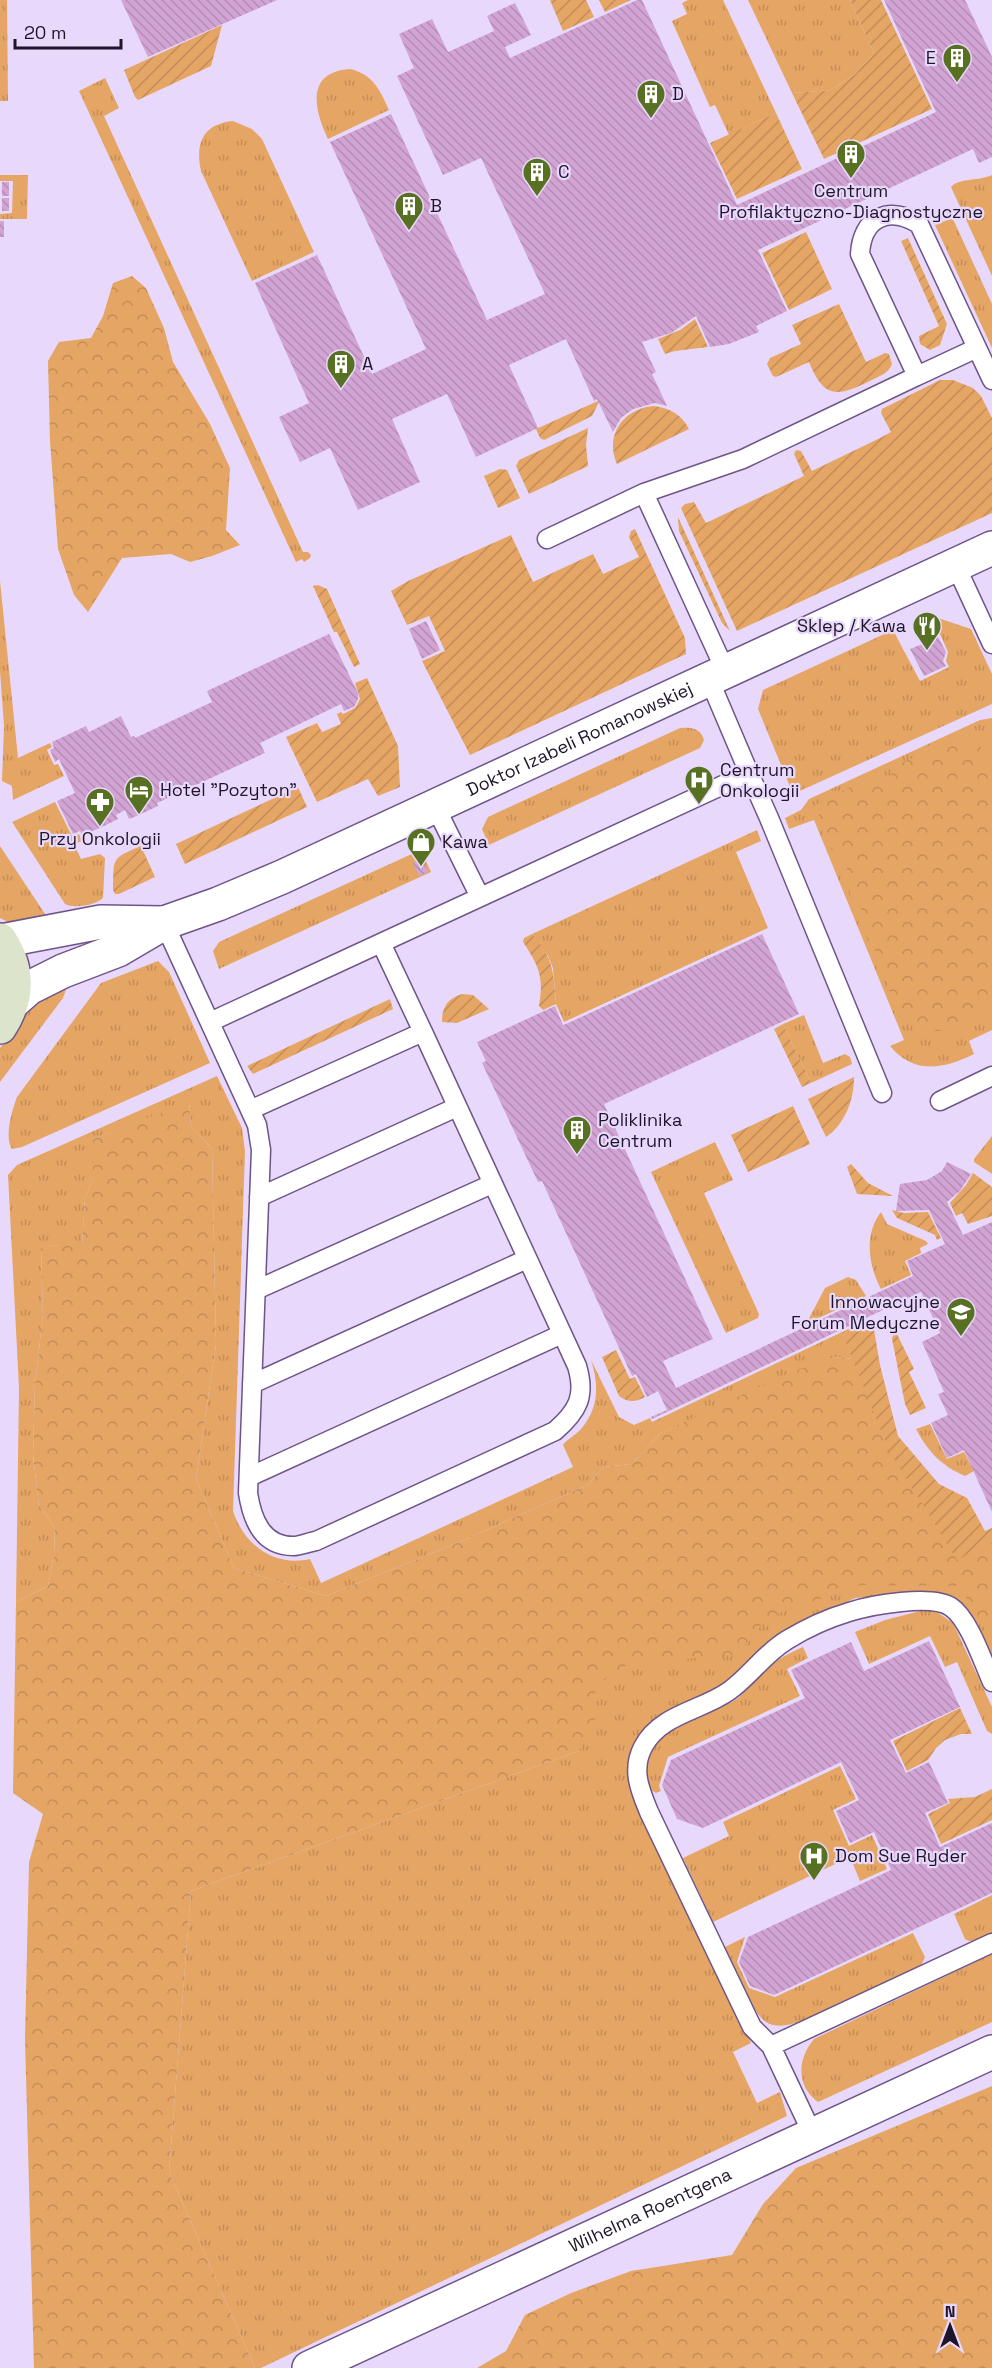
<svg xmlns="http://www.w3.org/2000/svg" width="992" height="2368" viewBox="0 0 992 2368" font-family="'Space Grotesk',sans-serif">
	<defs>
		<pattern id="grass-tufts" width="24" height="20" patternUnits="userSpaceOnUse" patternTransform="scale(1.5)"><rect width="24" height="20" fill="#e5a564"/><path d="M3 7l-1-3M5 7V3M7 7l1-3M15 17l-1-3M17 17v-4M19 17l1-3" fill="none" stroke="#c48d57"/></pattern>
		<pattern id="forest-crowns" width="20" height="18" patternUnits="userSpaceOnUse" patternTransform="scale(1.5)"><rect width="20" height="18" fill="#e5a564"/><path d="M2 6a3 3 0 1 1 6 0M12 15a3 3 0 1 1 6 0" fill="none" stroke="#c48d57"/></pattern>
		<pattern id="garden-furrows" width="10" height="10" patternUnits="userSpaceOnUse" patternTransform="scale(1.5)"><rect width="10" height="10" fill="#e5a564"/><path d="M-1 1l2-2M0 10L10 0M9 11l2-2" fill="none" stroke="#c48d57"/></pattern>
		<pattern id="building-back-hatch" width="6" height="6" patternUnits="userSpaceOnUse" patternTransform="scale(1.5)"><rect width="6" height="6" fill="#d2a4d3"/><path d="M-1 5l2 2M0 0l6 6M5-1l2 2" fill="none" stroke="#b48cb5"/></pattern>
	</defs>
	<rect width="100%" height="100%" fill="#e8d9fc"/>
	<path fill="url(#grass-tufts)" d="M 0,0 L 7,0 L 8,101 L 0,101 Z
		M 688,0 L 723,0 L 776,113 L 729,135 L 715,105 L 710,107 L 672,21 L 687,14 L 682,3 Z
		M 748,0 L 850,0 L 874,53 L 855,74 L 831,90 L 792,93 Z
		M 350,69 C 373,74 380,90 389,110 L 328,139 C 314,110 305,72 350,69 Z
		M 105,78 L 119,108 L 104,116 L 303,552 L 308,552 L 311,555 L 310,558 L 304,562 L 302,559 L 296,562 L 79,91 Z
		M 233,121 L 252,129 L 262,139 L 314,252 L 252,281 L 201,171 C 195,143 203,124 233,121 Z
		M 0,175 L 28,175 L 27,219 L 0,219 L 0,214 L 12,213 L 13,181 L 0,181 Z
		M 992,175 L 992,276 L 951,187 C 958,178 980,181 992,175 Z
		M 950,219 L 953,219 L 992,304 L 992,348 L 935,225 Z
		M 0,581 L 18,758 L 50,743 L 52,747 L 47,750 L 54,765 L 58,764 L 64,776 L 13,800 L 12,786 L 2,781 L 4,726 L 0,671 Z
		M 932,616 L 971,629 L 992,674 L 992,704 L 793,794 L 758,709 L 763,690 L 893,630 L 920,681 L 949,667 L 946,661 L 948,652 Z
		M 992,718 L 992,1030 L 969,1041 L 974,1054 C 944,1069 914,1075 890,1046 L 904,1040 L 814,820 L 789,829 L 785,818 L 801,810 L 809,799 L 980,720 Z
		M 680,728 C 691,727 701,728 704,740 L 700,748 L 489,845 L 482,829 L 488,817 Z
		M 55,802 L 72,836 L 79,834 L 82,841 L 74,844 L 81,859 L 100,854 L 105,858 L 103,898 C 96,905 74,909 65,904 L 12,822 Z
		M 757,830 L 761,841 L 736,852 L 768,928 L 564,1022 L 556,1004 L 553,968 L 548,956 L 532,934 Z
		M 0,846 L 51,923 L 10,923 L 0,918 Z
		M 414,853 L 425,859 L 431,872 L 219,969 L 213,951 L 219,942 Z
		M 158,961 L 169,972 L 210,1063 L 22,1147 L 12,1149 C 4,1137 12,1110 17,1097 L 101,983 Z
		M 67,987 L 63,998 L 0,1082 L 0,1048 L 34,1003 Z
		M 804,1015 L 823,1063 L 845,1054 L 850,1057 L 852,1064 L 811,1083 L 783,1024 Z
		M 217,1076 L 242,1128 L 245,1151 L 233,1511 C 244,1545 274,1567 310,1559 L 321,1583 L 573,1467 L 563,1445 C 567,1439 576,1435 581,1429 C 599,1408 599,1385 591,1360 L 619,1417 L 634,1425 L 650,1418 L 652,1422 L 842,1332 L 854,1359 L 835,1357 L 661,1433 L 631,1464 L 603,1467 L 589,1484 L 462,1541 L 326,1596 L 234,1568 L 196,1479 L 216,1344 L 212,1149 L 191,1126 L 189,1103 L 93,1139 L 93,1178 L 85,1198 L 82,1247 L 41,1245 L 43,1315 L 35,1384 L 33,1455 L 39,1506 L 55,1527 L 54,1554 L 48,1586 L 16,1602 L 19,1388 L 8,1175 L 17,1165 Z
		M 992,1136 L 992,1174 L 974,1162 L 974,1159 Z
		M 715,1142 L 733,1180 L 704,1193 L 759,1314 L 758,1318 L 726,1333 L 651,1172 Z
		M 881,1212 L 887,1224 L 926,1241 L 928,1244 L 920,1248 L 921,1253 L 905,1261 L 911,1275 L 881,1289 C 868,1265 864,1234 881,1212 Z
		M 848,1277 L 856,1280 L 866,1296 L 806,1324 L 825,1288 Z
		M 930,1424 L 947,1459 L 964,1452 L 974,1471 L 965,1476 C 942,1466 928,1452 916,1429 Z
		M 992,1543 L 992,1660 L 967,1608 L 950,1596 L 936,1592 L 855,1598 L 784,1632 L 769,1641 L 723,1685 L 662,1714 L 651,1723 L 640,1733 L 629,1755 L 627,1772 L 633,1798 L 751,2043 L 733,2052 L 757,2103 L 780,2092 L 787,2116 L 261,2368 L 255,2368 L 169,2172 L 191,1891 L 579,1751 L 519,1617 Z
		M 928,1609 L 937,1612 L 953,1623 L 992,1707 L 992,1734 L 987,1731 L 957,1662 L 945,1667 L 930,1636 L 869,1664 L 855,1632 L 885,1620 Z
		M 803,1647 L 808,1658 L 787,1669 L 800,1696 L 668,1757 L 659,1786 L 661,1791 L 656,1793 L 651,1790 C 644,1778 644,1768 650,1755 C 664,1718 710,1718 738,1698 C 746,1692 752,1681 760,1674 C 772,1662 787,1654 803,1647 Z
		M 840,1766 L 856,1799 L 833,1810 L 849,1846 L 872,1835 L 887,1869 L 860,1881 L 850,1857 L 713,1922 L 683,1858 L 729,1836 L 723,1822 Z
		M 992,1895 L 992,1933 C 983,1937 974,1945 965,1939 L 954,1914 Z
		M 913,1933 L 925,1957 L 921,1966 L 802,2021 C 792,2024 780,2028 770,2024 C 752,2018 733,1964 725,1947 L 745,1937 L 737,1962 L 749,1988 L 775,1997 Z
		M 992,1954 L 992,2022 L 818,2102 C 796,2086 797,2059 814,2039 Z"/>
	<path fill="url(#forest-crowns)" d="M 132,276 L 146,288 L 164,328 L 173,362 L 210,424 L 230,468 L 226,530 L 240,545 L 212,556 L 190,562 L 171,554 L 122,558 L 88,612 L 74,595 L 58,549 L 50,441 L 48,361 L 59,342 L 91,338 L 103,316 L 113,283 Z
		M 958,738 L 974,740 L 992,760 L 992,999 L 984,1000 L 959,1031 L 928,1031 L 907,1012 L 893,1004 L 880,959 L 865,933 L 861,909 L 850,895 L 846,863 L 831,848 L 815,805 L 852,786 L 888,780 L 897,765 Z
		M 189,1102 L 191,1126 L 212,1149 L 216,1344 L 196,1479 L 234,1568 L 326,1596 L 462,1541 L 589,1484 L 603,1467 L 631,1464 L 661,1433 L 791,1372 L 835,1357 L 854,1359 L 866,1366 L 889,1434 L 992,1543 L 992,1641 L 959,1586 L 859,1585 L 768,1617 L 737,1655 L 630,1663 L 595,1686 L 595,1719 L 579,1751 L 191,1891 L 169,2172 L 255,2368 L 34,2368 L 25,2039 L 29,1862 L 43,1814 L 13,1793 L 16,1602 L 48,1586 L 54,1554 L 55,1527 L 39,1506 L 33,1455 L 35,1384 L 43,1315 L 41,1245 L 82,1246 L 85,1198 L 93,1178 L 93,1139 Z
		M 992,2086 L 992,2368 L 477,2368 L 506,2351 L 525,2315 L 571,2293 L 631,2271 L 732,2255 L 763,2204 L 796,2168 Z"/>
	<path fill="url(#garden-furrows)" d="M 550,0 L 586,0 L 594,17 L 563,31 Z
		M 599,0 L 631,0 L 605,12 Z
		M 850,0 L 881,0 L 932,109 L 824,159 L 792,93 L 831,90 L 855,74 L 874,53 Z
		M 222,25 L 211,66 L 138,100 L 135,97 L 124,70 Z
		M 776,113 L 802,169 L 737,199 L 710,143 Z
		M 806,232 L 832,289 L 789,310 L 762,253 Z
		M 908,238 L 947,324 L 940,345 L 930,350 L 920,344 L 919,336 L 939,326 L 901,241 Z
		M 839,304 L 866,362 L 885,353 L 889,354 L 892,364 C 888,374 879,376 870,381 C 837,397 824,399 809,362 L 776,377 L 773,376 L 767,364 L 770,358 L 801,344 L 792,325 Z
		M 695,319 L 708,347 L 675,351 L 665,354 L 658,339 L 680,330 Z
		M 940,380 L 953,380 L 973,388 L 981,396 L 992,418 L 992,513 L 737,631 L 681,508 L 685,504 L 694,502 L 706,523 L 804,476 L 794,454 L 796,450 L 801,451 L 812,471 L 880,438 L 891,432 L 881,413 L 882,409 Z
		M 600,400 L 592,416 L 544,440 L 540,438 L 536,429 Z
		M 654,406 C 670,408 682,415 689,429 L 617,464 C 604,435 624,408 654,406 Z
		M 588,428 L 586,445 L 588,466 L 529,494 L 516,466 L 519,460 Z
		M 500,469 L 507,470 L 520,498 L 498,508 L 484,476 Z
		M 678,517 L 730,631 L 722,623 L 679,531 Z
		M 635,529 L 685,638 L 686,654 L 470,755 L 422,661 L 445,651 L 429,616 L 407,625 L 391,591 L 408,581 L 511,535 L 533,582 L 593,554 L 603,574 L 639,557 L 629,537 L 631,531 Z
		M 318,585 L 327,589 L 360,664 L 354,667 L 337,632 L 334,632 L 313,586 Z
		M 367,678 L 398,746 L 400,787 L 378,796 L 368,779 L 317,802 L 286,737 L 317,723 L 322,732 L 341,724 L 337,714 L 341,712 L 343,714 L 355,708 L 360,699 L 355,683 Z
		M 298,787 L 307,807 L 185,864 L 176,844 Z
		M 141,846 L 155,877 L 119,894 L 115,894 L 113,890 C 114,858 110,859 141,846 Z
		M 532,934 C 555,961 553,971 556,1004 L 543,1010 L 539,1006 C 544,977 539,966 523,942 L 524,938 Z
		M 462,994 L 473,995 L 489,1009 L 457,1023 L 442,1022 C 442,1007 447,999 462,994 Z
		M 390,999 L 393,1009 L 253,1074 L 247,1066 Z
		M 783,1024 L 811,1083 L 802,1087 L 774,1029 Z
		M 854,1077 C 854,1100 845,1124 826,1137 L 808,1099 Z
		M 793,1106 L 810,1144 L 748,1172 L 731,1135 Z
		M 851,1164 L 868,1183 L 893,1196 L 857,1194 L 847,1167 Z
		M 973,1173 L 992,1187 L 992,1216 L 968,1224 L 962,1213 L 956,1216 L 950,1203 L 966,1185 Z
		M 892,1210 L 904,1213 L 928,1212 L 941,1238 L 937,1240 L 935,1235 L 897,1218 Z
		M 872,1318 L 880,1365 L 898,1436 L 939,1484 L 967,1498 L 985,1531 L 992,1528 L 992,1543 L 957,1560 L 888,1449 L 842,1332 Z
		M 897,1334 L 914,1369 L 909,1372 L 926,1408 L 910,1415 L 905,1404 L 892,1339 L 893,1335 Z
		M 616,1350 L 630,1379 L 635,1377 L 645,1397 C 636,1402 628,1403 619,1396 L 602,1357 Z
		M 960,1708 L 972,1734 L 961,1734 L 945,1740 L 936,1748 L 928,1760 L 907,1771 L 893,1741 Z
		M 992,1789 L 992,1820 L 941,1844 L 928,1814 L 950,1803 L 948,1799 L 975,1797 Z"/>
	<path fill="url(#building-back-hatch)" d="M 121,0 L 277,0 L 148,57 Z
		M 637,0 L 642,0 L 737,205 L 936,112 L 884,0 L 965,0 L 992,57 L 992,157 L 979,163 L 973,149 L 758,250 L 787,311 L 756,326 L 759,332 L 729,344 L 710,347 L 696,316 L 671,333 L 642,342 L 656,372 L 652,374 L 667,406 L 655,403 L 633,409 L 621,418 L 613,432 L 597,399 L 594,401 L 566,339 L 509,365 L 538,428 L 476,457 L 447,394 L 392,419 L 420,482 L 358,510 L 330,448 L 300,462 L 279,417 L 309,403 L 255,283 L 317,255 L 372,374 L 426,349 L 330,142 L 391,114 L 487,320 L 545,294 L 481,158 L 443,175 L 397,76 L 414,68 L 399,34 L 432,19 L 448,52 L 494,31 L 487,16 L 515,3 L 531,35 L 505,47 L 510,58 Z
		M 2,182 L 9,182 L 9,196 L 2,196 Z
		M 2,198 L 9,198 L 9,211 L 2,211 Z
		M 0,221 L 4,221 L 4,237 L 0,237 Z
		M 426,621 L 440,650 L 422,659 L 409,629 Z
		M 935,631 L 946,652 L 943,661 L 946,666 L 924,676 L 910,649 L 922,644 L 919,638 Z
		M 329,634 L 358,693 L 358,699 L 354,707 L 344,711 L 341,704 L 260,743 L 265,753 L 157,803 L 158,806 L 139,815 L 129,819 L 125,810 L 116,815 L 118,819 L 100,828 L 82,835 L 80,831 L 73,834 L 57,801 L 75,793 L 59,759 L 55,762 L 50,750 L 54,748 L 52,742 L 86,726 L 89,732 L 121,716 L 131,737 L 134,736 L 135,738 L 212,702 L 207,691 Z
		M 421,858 L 428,872 L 419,876 L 413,863 Z
		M 762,934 L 799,1014 L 604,1104 L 713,1339 L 663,1361 L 676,1388 L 913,1276 L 907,1261 L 945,1244 L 929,1210 L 896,1211 L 900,1184 L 927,1180 L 942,1171 L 947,1162 L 971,1174 L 960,1191 L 947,1202 L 963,1235 L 992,1222 L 992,1512 L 964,1450 L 947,1458 L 931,1423 L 948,1415 L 938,1394 L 944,1392 L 922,1342 L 940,1333 L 921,1292 L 652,1419 L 651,1417 L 667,1410 L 658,1391 L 647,1397 L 636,1374 L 632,1376 L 542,1181 L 538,1182 L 482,1063 L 486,1061 L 477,1042 L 555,1006 L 563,1025 L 566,1024 Z
		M 929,1641 L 960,1707 L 890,1740 L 906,1773 L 929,1762 L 948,1803 L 925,1813 L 940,1847 L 992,1823 L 992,1893 L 774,1995 L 750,1986 L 739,1962 L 748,1937 L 891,1870 L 874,1832 L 850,1843 L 836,1811 L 859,1800 L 841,1762 L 703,1828 L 677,1819 L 662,1785 L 671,1760 L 805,1698 L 791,1670 L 851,1642 L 864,1671 Z"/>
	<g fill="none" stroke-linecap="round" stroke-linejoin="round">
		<g stroke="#6d5588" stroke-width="21">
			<path id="lane" d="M 917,376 L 977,348
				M 644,493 L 726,672
				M 547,539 L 644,493 L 743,459 L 917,376 L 860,254 C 862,218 888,205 919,224 L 992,380
				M 955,564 L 992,644
				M 749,773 L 769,818 L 882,1093
				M 435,806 L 480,897
				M 164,923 L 257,1125 L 261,1150 L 248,1493 C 252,1519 262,1546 293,1546 C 300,1546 309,1542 316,1541 L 555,1431 C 578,1411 586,1396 577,1366 L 423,1032 L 250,1110
				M 381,943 L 423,1032
				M 210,1022 L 749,773 L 709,679
				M 940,1101 L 992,1076
				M 259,1197 L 457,1107
				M 256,1290 L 492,1184
				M 252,1384 L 527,1259
				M 249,1477 L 562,1334
				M 771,2046 L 992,1943
				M 813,2135 L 771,2046 L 752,2027 L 649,1812 C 640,1790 631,1770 643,1747 C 660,1714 701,1711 729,1691 C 750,1676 764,1654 787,1640 C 805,1629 829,1618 849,1612 C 871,1605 932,1594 951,1607 C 969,1619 983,1662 992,1682"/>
		</g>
		<g stroke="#6d5588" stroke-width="36">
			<g id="street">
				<path d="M 1,941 L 101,922 L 164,923"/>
				<path id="s1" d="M 13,1002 L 29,988 L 63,971 L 118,950 L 164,923 L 218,904 L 282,877 L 992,548"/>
				<path id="s2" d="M 309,2368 L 992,2052"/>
			</g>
		</g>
		<g stroke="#6d5588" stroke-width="36">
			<path id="secondary" d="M 0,940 C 19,969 19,998 0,1027"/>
		</g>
		<use href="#lane" stroke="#fff" stroke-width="18"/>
		<use href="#street" stroke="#fff" stroke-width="33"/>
		<use href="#secondary" stroke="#dce5cc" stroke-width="33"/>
	</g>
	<defs>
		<g id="building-pin" transform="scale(1.5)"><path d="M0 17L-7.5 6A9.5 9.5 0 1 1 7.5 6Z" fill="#577021" stroke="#e8d9fc"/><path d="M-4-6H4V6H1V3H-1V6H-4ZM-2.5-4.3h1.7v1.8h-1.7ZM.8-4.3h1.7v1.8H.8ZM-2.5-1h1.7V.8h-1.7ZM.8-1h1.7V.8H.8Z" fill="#fff"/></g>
		<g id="restaurant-pin" transform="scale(1.5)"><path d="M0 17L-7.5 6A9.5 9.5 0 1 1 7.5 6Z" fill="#577021" stroke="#e8d9fc"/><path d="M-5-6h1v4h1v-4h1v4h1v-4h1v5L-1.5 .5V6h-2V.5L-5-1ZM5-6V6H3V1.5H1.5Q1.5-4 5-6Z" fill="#fff"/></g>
		<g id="hospital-pin" transform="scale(1.5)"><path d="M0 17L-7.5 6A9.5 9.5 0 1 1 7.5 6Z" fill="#577021" stroke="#e8d9fc"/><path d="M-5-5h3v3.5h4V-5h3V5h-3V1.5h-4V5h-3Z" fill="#fff"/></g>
		<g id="hotel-pin" transform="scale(1.5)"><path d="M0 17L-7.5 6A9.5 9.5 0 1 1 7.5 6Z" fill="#577021" stroke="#e8d9fc"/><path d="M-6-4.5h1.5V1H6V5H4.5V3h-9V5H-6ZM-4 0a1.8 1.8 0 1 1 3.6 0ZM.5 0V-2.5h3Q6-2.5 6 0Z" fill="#fff"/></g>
		<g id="pharmacy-pin" transform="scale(1.5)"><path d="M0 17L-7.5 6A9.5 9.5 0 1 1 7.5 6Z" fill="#577021" stroke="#e8d9fc"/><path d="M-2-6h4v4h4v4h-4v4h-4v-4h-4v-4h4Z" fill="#fff"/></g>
		<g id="shop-pin" transform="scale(1.5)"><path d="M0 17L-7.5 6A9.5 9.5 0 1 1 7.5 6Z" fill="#577021" stroke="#e8d9fc"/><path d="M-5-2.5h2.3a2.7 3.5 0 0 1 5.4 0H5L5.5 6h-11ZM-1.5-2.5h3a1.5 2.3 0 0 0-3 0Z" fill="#fff"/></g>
		<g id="university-pin" transform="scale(1.5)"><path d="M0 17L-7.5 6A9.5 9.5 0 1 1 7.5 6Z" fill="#577021" stroke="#e8d9fc"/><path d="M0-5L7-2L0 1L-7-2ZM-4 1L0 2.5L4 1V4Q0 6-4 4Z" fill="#fff"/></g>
	</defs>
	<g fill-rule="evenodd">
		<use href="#building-pin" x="957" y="58"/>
		<use href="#building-pin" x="651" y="94"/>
		<use href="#building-pin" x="851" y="154"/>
		<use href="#building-pin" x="537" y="172"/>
		<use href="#building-pin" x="409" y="206"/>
		<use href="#building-pin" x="341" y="364"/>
		<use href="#restaurant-pin" x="927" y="626"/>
		<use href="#hospital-pin" x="699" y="780"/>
		<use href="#hotel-pin" x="139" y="790"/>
		<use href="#pharmacy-pin" x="100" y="802"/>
		<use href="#shop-pin" x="421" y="842"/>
		<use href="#building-pin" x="577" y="1130"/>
		<use href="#university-pin" x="961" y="1312"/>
		<use href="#hospital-pin" x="814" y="1856"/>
	</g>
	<g text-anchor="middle" stroke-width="4.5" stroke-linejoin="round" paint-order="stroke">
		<g font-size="18" fill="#1f152a" stroke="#e8d9fc" text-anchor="start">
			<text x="936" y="64" text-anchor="end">E</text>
			<text x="672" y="100">D</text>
			<text x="558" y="178">C</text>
			<text x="851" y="197" text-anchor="middle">Centrum<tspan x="851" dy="21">Profilaktyczno-Diagnostyczne</tspan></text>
			<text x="430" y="212">B</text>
			<text x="362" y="370">A</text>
			<text x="906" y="632" text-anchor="end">Sklep / Kawa</text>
			<text x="720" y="776">Centrum<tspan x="720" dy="21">Onkologii</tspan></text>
			<text x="160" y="796">Hotel "Pozyton"</text>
			<text x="100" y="845" text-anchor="middle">Przy Onkologii</text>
			<text x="442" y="848">Kawa</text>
			<text x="598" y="1126">Poliklinika<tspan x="598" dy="21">Centrum</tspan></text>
			<text x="940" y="1308" text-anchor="end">Innowacyjne<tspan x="940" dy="21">Forum Medyczne</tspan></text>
			<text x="835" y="1862">Dom Sue Ryder</text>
		</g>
		<g font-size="18" fill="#1f152a" stroke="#e8d9fc">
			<text dy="6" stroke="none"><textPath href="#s1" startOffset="626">Doktor Izabeli Romanowskiej</textPath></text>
			<text dy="6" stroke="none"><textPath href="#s2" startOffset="376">Wilhelma Roentgena</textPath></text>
		</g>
	</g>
	<g transform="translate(950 2326)" stroke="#e8d9fc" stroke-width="4.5" paint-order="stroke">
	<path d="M0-4.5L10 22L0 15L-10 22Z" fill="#1f152a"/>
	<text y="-9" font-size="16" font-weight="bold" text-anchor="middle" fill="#1f152a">N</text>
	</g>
	<path d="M15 39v9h106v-9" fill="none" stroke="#1f152a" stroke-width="3"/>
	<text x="24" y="39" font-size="18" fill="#1f152a" stroke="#e8d9fc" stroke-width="4.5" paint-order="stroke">20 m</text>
</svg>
